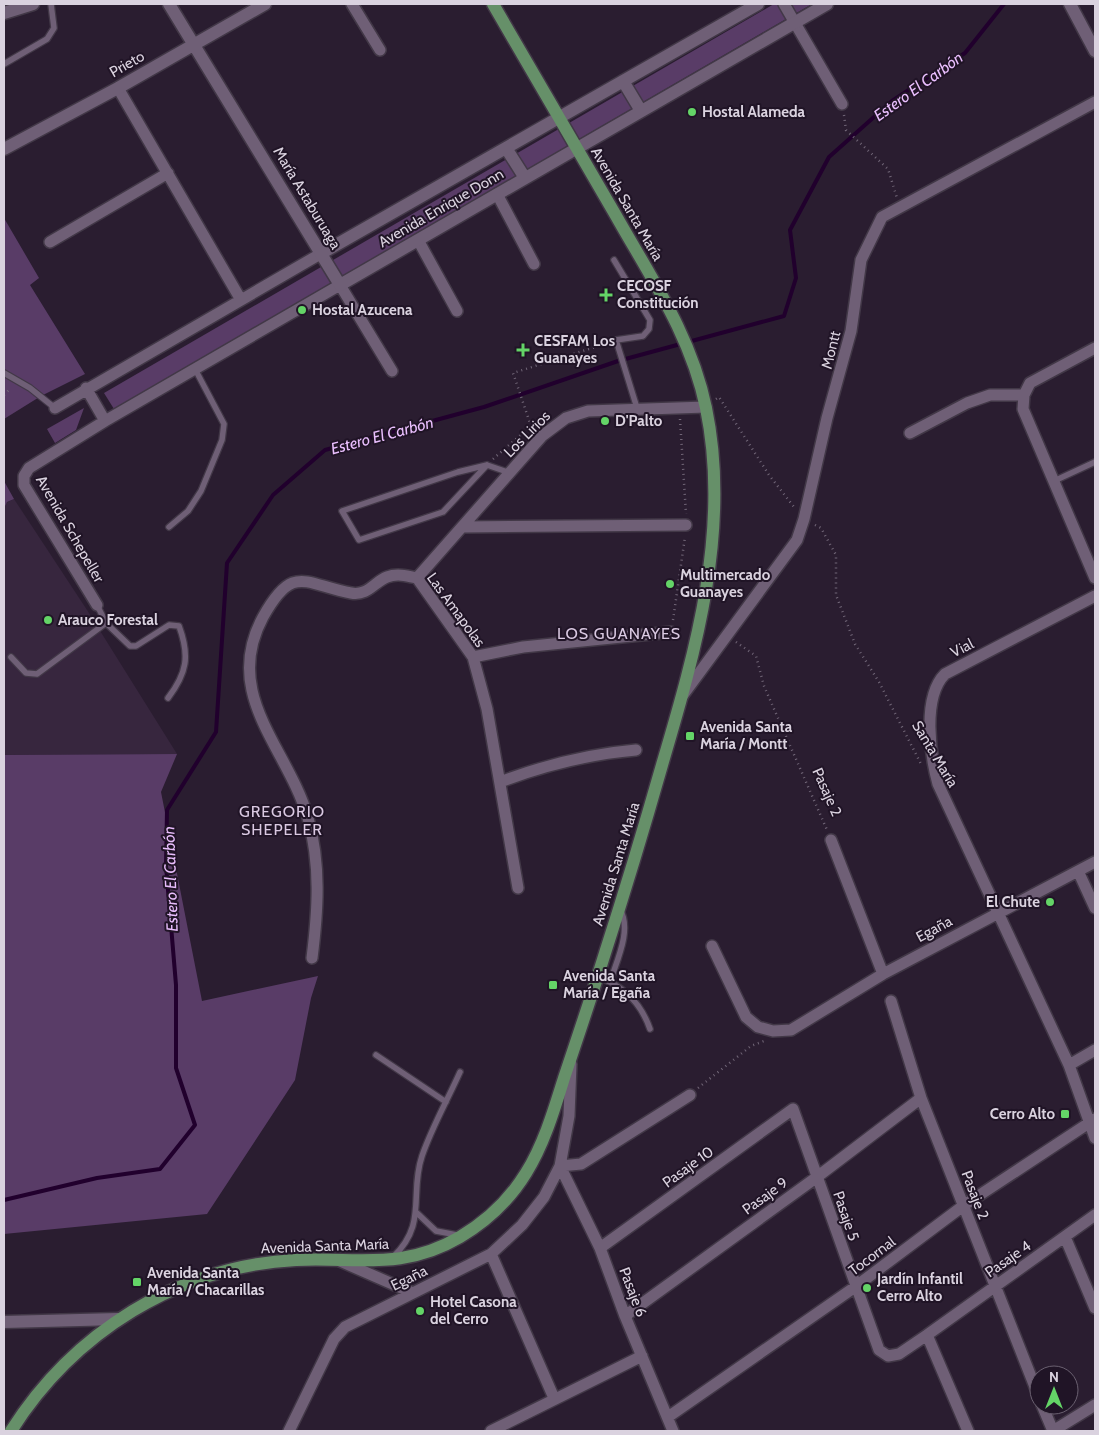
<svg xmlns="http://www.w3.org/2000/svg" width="1099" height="1435" viewBox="0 0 1099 1435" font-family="Cabin,sans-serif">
	<rect width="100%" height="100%" fill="#2a1d30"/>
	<path fill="#37263e" d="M 14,499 L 87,610 L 177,754 L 4,755 L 4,504 Z"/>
	<path fill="#593c67" d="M 774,4 L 812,4 L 114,409 L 104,393 Z
		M 4,218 L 39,278 L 30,285 L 85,374 L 41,396 L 4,419 Z
		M 84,408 L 76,430 L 55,443 L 47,429 Z
		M 4,481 L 14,499 L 7,502 L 4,508 Z
		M 177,754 L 161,792 L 202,1001 L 318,976 L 311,998 L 295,1080 L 207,1214 L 4,1234 L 4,755 Z"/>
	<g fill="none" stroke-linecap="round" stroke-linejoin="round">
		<path stroke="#21002d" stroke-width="4" d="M 4,1200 L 97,1178 L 160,1169 L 195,1125 L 176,1068 L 176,985 L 166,866 L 167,810 L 216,732 L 227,563 L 273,495 L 325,450 L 484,407 L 618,361 L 784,316 L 796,278 L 790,230 L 829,157 L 892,101 L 965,53 L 1004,4"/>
		<g stroke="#423847" stroke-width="8">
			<path id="lane" d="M 4,64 L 47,39 L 54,28 L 51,4
				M 614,260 L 650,320 L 649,329 L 643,336 L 616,340 L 637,408
				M 4,373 L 30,388 L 55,408
				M 487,465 L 443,512 L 359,540 L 342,511 L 458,472 L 487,465 L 510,473
				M 1054,481 L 1095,462
				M 169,527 L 188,511 L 201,491 L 222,440 L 224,424 L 195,369
				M 106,623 L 130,646 L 136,646 L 169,625 L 179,626 C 190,656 187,673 168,698
				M 11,657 L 26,673 L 37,674 L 106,623 L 97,605
				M 598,977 C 624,986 641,1003 650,1029
				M 610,982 C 617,960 632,930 620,909
				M 376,1055 L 446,1102
				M 417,1213 L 436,1231 L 457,1235
				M 393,1257 C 428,1224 409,1194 422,1156 C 432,1127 448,1099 460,1072"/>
		</g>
		<g stroke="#423847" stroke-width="14">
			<path id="street" d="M 352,4 L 380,50
				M 784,4 L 842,104
				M 118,88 L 241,300
				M 497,194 L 534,264
				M 418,240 L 457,311
				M 50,242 L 168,173
				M 1095,348 L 1030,383 L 1024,395 L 1023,409 L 1095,578
				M 86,388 L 105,421
				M 55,408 L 322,253
				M 910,433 L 967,403 L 990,395 L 1024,395
				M 462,527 L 686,525
				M 417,578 L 542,436 L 566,418 L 588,411 L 706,407
				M 1095,596 L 945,674 C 922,697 930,755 938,784 L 1069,1065 L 1095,1138
				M 97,605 L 24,485 L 24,476 L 29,468 L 105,421 L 340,285 L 392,371
				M 473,657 L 523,647 L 671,632
				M 683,695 L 797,540 L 804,519 L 827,418 L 851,331 L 861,260 L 882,217 L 1095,102
				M 500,782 C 545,765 589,754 636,750
				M 831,840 L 883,974
				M 1078,871 L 1095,908
				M 712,946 L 746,1017 L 758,1027 L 773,1031 L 791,1030 L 883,974 L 1095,862
				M 312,958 C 318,910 321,865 308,818 C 288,748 221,695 263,617 C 293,563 304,584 351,593 C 368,596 374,582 387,577 C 397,573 408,576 417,578 L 473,657 L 487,709 L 518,888
				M 891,1001 L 921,1098 L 1039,1397
				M 1069,1065 L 1095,1050
				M 560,1166 L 600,1248 L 625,1316 L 673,1431
				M 560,1166 L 581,1164 L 690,1095
				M 1065,1237 L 1095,1308
				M 600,1248 L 793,1109 L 879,1350 L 888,1356 L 899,1354 L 927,1335 L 1095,1215
				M 491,1254 L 554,1398
				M 340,1261 L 413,1293
				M 625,1316 L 817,1177 L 921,1098
				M 927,1335 L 968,1431
				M 1042,1405 L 1053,1431
				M 668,1417 L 855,1287 L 963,1206 L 1095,1119
				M 289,1431 L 334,1339 L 345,1327 L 491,1254 L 522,1225 L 544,1197 L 560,1166 L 569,1116 L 571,1064
				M 491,1431 L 642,1356
				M 1053,1431 L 1095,1405"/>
		</g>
		<g stroke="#423847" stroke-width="15">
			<path id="secondary" d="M 169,4 L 340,285 L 827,4
				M 1070,4 L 1095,51
				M 4,13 L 33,4
				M 623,81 L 641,111
				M 506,148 L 525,178
				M 4,149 L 118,88 L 265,4
				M 322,253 L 758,4
				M 4,1322 L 118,1319"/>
		</g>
		<g stroke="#423847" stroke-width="15">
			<path id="primary" d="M 11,1431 C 73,1333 178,1266 296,1260 C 358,1257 402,1271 460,1237 C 487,1221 510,1199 526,1173 C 544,1144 554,1110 564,1078 C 578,1036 592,995 605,953 C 625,891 644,828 662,765 C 696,650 731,528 706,408 C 691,335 651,278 615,214 C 574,144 534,74 493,4"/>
		</g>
		<path stroke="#716677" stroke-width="2.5" stroke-dasharray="1 4" stroke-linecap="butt" d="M 844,115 L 846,130 L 888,169 L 897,198
			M 4,395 L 11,388
			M 716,399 L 719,397 L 769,475 L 794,507
			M 680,419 L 686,514
			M 493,459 L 531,426 L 513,373 L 608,343
			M 815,525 L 821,528 L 836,555 L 836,595 L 855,644 L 879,682 L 921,764
			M 673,620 L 685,537
			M 736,642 L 756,656 L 764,686 L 827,830
			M 698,1088 L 751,1046 L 764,1041"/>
		<use href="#lane" stroke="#6f5f76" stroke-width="5.5"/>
		<use href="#street" stroke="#6f5f76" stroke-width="11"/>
		<use href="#secondary" stroke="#6f5f76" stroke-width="12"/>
		<use href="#primary" stroke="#669069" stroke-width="12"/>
	</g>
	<g fill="#64d467" stroke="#201426" stroke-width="2">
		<circle cx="692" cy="112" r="5"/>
		<path d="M603.5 287.5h5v5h5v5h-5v5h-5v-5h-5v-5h5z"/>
		<circle cx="302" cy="310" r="5"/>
		<path d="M520.5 342.5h5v5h5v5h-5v5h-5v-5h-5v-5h5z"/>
		<circle cx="605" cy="421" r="5"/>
		<circle cx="670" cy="584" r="5"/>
		<circle cx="48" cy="620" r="5"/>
		<rect x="685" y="731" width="10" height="10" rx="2.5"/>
		<circle cx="1050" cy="902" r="5"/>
		<rect x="548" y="980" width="10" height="10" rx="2.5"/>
		<rect x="1060" y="1109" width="10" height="10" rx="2.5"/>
		<rect x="132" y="1277" width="10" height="10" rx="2.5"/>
		<circle cx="867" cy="1288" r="5"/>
		<circle cx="420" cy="1311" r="5"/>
	</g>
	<g text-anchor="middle" stroke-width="4" stroke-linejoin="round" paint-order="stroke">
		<g font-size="15" fill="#dad2df" stroke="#201426">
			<text transform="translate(127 64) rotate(-30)" y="5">Prieto</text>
			<text transform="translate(307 198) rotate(59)" y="5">María Astaburuaga</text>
			<text transform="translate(627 204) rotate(60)" y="5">Avenida Santa María</text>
			<text transform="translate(441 208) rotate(-30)" y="5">Avenida Enrique Donn</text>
			<text transform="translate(831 350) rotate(-76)" y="5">Montt</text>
			<text transform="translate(527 434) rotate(-45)" y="5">Los Lirios</text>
			<text transform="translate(70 529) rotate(60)" y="5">Avenida Schepeller</text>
			<text transform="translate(456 610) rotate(54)" y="5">Las Amapolas</text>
			<text transform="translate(962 648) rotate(-27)" y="5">Vial</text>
			<text transform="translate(935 754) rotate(59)" y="5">Santa María</text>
			<text transform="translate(827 792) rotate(66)" y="5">Pasaje 2</text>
			<text transform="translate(616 864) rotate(-73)" y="5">Avenida Santa María</text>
			<text transform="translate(934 929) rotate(-28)" y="5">Egaña</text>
			<text transform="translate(688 1167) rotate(-36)" y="5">Pasaje 10</text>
			<text transform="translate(975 1195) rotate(69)" y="5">Pasaje 2</text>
			<text transform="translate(765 1196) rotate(-36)" y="5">Pasaje 9</text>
			<text transform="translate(846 1216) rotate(71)" y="5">Pasaje 5</text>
			<text transform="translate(325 1246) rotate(-2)" y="5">Avenida Santa María</text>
			<text transform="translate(872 1256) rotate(-37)" y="5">Tocornal</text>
			<text transform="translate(1008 1259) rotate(-35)" y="5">Pasaje 4</text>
			<text transform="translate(409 1278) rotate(-26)" y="5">Egaña</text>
			<text transform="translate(633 1292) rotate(69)" y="5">Pasaje 6</text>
		</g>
		<g font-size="15" font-weight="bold" fill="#dad2df" stroke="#201426" text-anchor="start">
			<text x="702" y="117">Hostal Alameda</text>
			<text x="617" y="291">CECOSF<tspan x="617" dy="17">Constitución</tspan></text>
			<text x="312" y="315">Hostal Azucena</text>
			<text x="534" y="346">CESFAM Los<tspan x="534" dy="17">Guanayes</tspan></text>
			<text x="615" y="426">D'Palto</text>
			<text x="680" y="580">Multimercado<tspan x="680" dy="17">Guanayes</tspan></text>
			<text x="58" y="625">Arauco Forestal</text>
			<text x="700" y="732">Avenida Santa<tspan x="700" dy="17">María / Montt</tspan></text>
			<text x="1040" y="907" text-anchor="end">El Chute</text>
			<text x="563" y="981">Avenida Santa<tspan x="563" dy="17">María / Egaña</tspan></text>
			<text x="1055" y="1119" text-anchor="end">Cerro Alto</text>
			<text x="147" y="1278">Avenida Santa<tspan x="147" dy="17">María / Chacarillas</tspan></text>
			<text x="877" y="1284">Jardín Infantil<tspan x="877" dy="17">Cerro Alto</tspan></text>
			<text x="430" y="1307">Hotel Casona<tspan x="430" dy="17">del Cerro</tspan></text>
		</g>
		<g font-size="16" font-style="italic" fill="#e9befd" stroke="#201426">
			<text transform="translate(918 86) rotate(-36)" y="6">Estero El Carbón</text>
			<text transform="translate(382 435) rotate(-15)" y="6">Estero El Carbón</text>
			<text transform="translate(170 879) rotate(-92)" y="6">Estero El Carbón</text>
		</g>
		<g font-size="16" letter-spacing="1" fill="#dac9e2" stroke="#201426">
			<text x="619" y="639">LOS GUANAYES</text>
			<text x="282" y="817">GREGORIO<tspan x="282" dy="18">SHEPELER</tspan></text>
		</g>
	</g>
	<rect width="1099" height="1435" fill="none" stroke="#dad2df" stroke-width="10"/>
	<g transform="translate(1054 1390)"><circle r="24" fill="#201426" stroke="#6a6070"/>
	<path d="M0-4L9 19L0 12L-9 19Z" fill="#64d467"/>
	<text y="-8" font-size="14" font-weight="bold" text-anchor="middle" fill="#dad2df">N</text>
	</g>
</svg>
